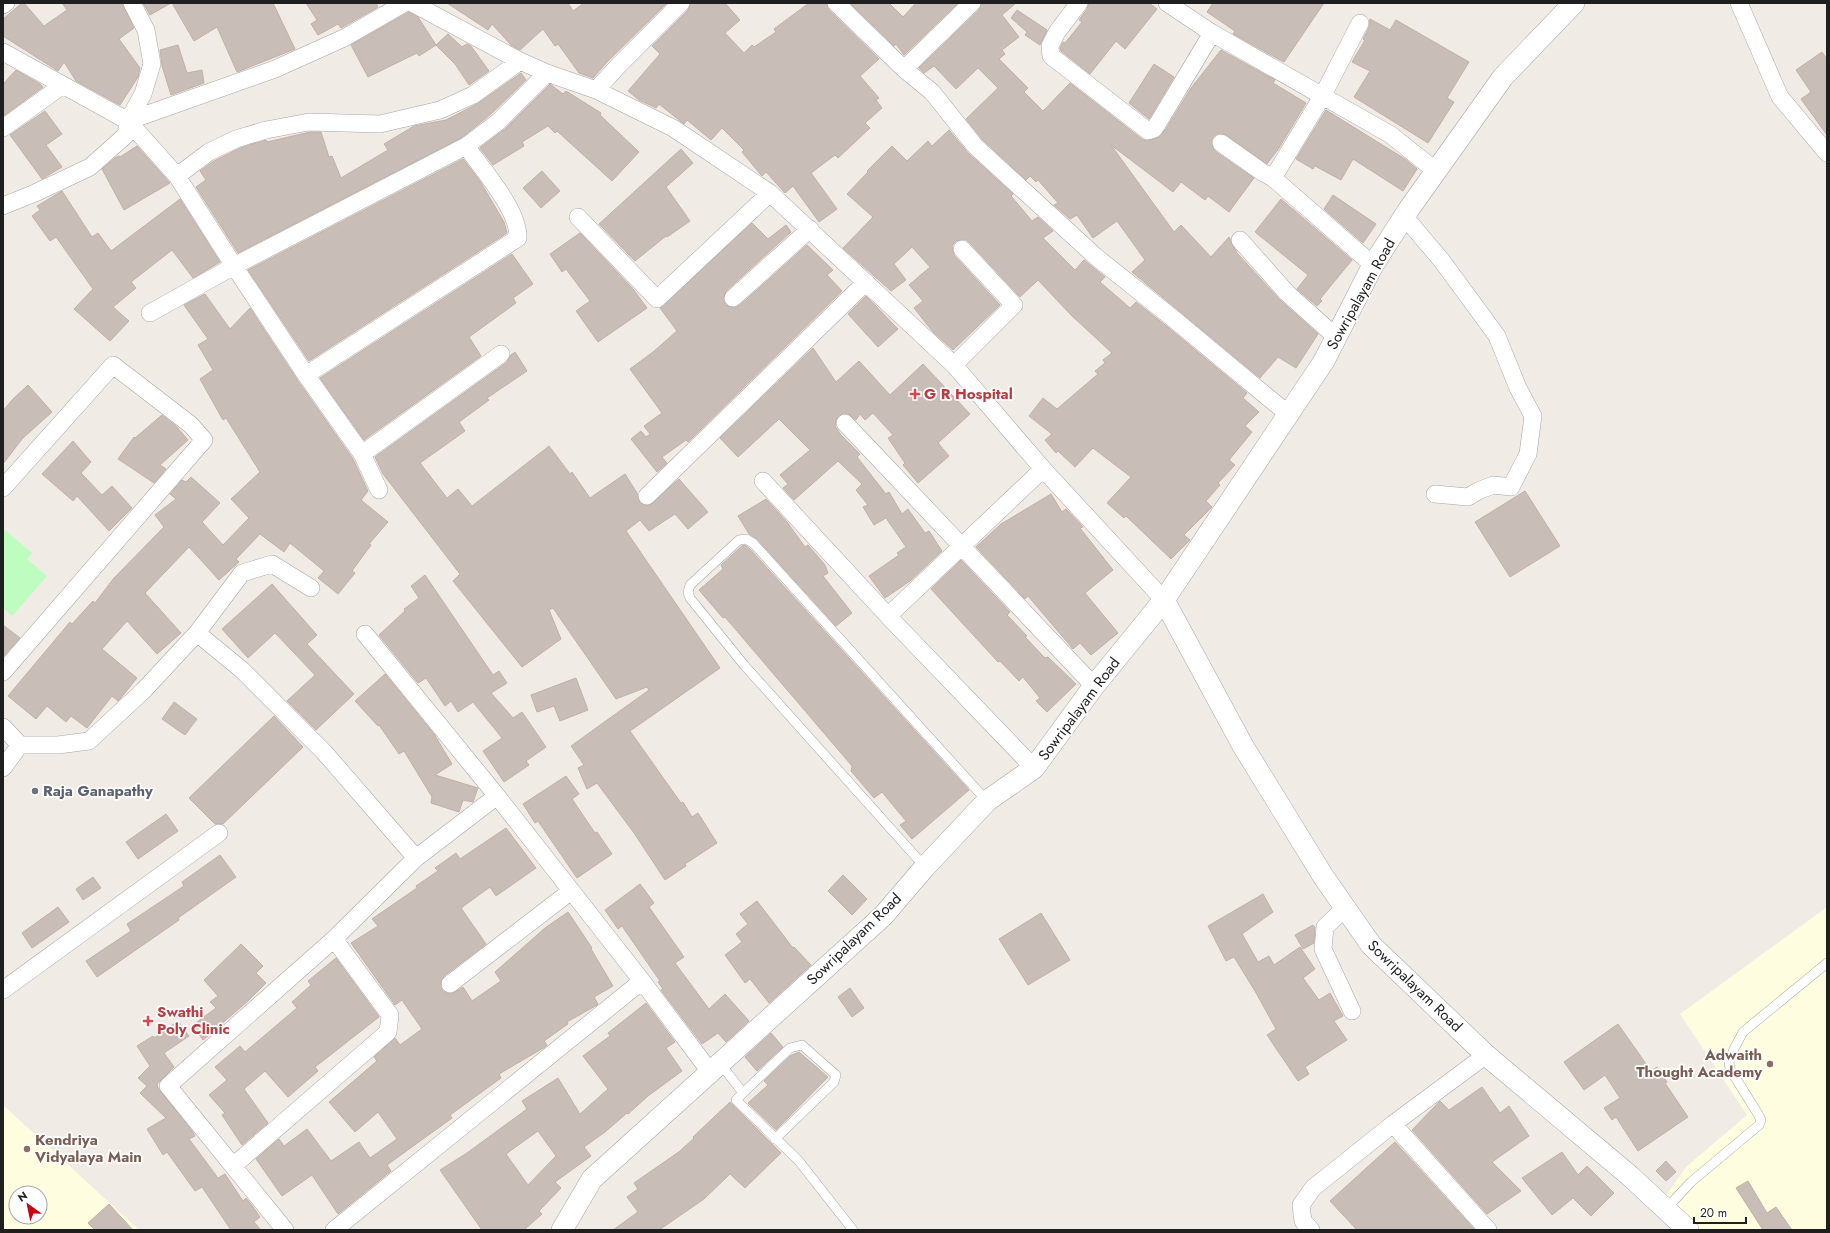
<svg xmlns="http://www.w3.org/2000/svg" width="1830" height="1233" viewBox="0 0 1830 1233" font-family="Jost,sans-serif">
	<rect width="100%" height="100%" fill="#f0ebe4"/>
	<path fill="#fffddf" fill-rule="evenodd" d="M 1827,907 L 1827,1230 L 1701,1230 L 1665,1197 L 1686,1167 L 1747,1115 L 1680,1014 Z
		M 3,1105 L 139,1230 L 3,1230 ZM 16,1193 L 40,1193 L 40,1217 L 16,1217 Z"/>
	<path fill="#befdbf" d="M 5,530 L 32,553 L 27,559 L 47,576 L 12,616 L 3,608 L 3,532 Z"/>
	<path fill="#c9bdb7" stroke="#c3b0a5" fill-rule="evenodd" d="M 22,3 L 24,3 L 44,26 L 67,10 L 62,3 L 122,3 L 134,28 L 119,39 L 140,68 L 138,77 L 120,105 L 76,81 L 64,62 L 58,71 L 3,36 L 3,19 Z
		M 143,3 L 171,3 L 150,15 Z
		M 172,3 L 273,3 L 295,49 L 237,72 L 217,27 L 194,41 Z
		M 306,3 L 376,3 L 378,7 L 341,28 L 338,24 L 318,35 L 311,24 L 317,20 Z
		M 447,3 L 568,3 L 573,11 L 584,3 L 667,3 L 608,61 L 593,78 L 579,73 L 558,44 L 555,46 L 543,29 L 520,50 L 511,45 L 492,24 L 488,30 Z
		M 691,3 L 725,3 L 740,20 L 725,33 L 744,53 L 752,45 L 754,47 L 776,32 L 774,29 L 809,3 L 826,3 L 829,10 L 879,59 L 860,76 L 879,98 L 876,100 L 882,108 L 865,123 L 870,128 L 838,158 L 835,155 L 811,173 L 837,209 L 819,222 L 793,186 L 785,193 L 766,172 L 762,176 L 761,175 L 742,152 L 744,150 L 722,128 L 711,140 L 687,120 L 684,124 L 659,104 L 656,108 L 639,100 L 628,91 L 660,54 L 652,46 L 688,10 Z
		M 850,3 L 889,3 L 903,17 L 916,3 L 958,3 L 904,55 L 896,44 L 894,46 Z
		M 982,3 L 1016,3 L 1002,15 L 1019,37 L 1002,50 L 1005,54 L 999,59 L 1028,88 L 1024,92 L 1043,111 L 1070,83 L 1142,139 L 1147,141 L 1157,138 L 1166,129 L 1191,88 L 1221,50 L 1275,80 L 1273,83 L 1306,103 L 1279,148 L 1267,164 L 1226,135 L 1217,134 L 1213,137 L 1211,142 L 1215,151 L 1254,178 L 1229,212 L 1208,196 L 1205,200 L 1181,182 L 1173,192 L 1111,145 L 1174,232 L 1181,225 L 1211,257 L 1229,237 L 1237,253 L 1280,300 L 1318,334 L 1296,368 L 1278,357 L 1260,378 L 1132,272 L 1145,260 L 1117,221 L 1093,238 L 1077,215 L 1070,219 L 1054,205 L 1058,203 L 1038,180 L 1036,182 L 1030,176 L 1026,180 L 982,139 L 966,119 L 998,88 L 978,68 L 956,89 L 934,66 L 924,73 L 919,68 L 979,10 Z
		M 1089,3 L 1149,3 L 1157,9 L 1125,49 L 1116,41 L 1090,74 L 1061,51 L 1060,48 L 1063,42 L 1065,43 L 1082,22 L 1079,20 L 1087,9 Z
		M 1213,3 L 1324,3 L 1284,62 L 1233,34 L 1235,31 L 1207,12 Z
		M 1017,10 L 1047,30 L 1040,45 L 1025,35 L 1027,32 L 1011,18 Z
		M 409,12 L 418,17 L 436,45 L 419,56 L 417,53 L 368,77 L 351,45 Z
		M 1370,19 L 1390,30 L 1396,20 L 1469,62 L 1447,98 L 1454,102 L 1428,143 L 1354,97 L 1370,71 L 1352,62 L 1365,40 L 1363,39 L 1369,27 Z
		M 448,34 L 462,47 L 467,44 L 471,46 L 489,71 L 469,85 L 455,64 L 436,45 Z
		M 178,45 L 187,73 L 202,70 L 204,83 L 171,95 L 162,66 L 160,50 Z
		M 1822,52 L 1827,59 L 1827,135 L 1801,99 L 1811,92 L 1796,70 Z
		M 1154,64 L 1174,77 L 1149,119 L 1129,103 Z
		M 16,70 L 40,84 L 43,87 L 3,116 L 3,84 Z
		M 521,73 L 526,80 L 491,114 L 461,138 L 238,253 L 196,187 L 206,180 L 200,171 L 214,161 L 240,148 L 266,140 L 267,142 L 310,132 L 321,132 L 329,157 L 332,156 L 341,178 L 388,150 L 384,144 L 414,126 L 446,120 L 477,104 Z
		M 550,84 L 563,94 L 566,91 L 601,113 L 600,115 L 639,152 L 612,181 L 557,131 L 555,133 L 548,126 L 522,142 L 524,146 L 493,165 L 480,148 L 505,129 Z
		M 1326,110 L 1405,159 L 1417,169 L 1403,191 L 1353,159 L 1341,180 L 1315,166 L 1313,169 L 1296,159 Z
		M 45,111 L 62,134 L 46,145 L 62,167 L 42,179 L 10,135 Z
		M 949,130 L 968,153 L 1013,194 L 1011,196 L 1032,221 L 1038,217 L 1053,231 L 1043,238 L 1075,270 L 1084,260 L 1105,277 L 1100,282 L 1130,308 L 1136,302 L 1169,328 L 1247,393 L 1243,398 L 1259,412 L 1245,426 L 1252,432 L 1229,460 L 1235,465 L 1218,483 L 1220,485 L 1206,501 L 1212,507 L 1184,535 L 1190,540 L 1171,559 L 1126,516 L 1124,518 L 1107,503 L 1131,477 L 1093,448 L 1075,467 L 1058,451 L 1056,453 L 1045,440 L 1052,434 L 1029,416 L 1043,398 L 1057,409 L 1098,374 L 1095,371 L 1105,363 L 1103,360 L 1112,353 L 1071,315 L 1038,280 L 1020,297 L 969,242 L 965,239 L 956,241 L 952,246 L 954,255 L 1000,305 L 953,350 L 933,332 L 914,308 L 923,301 L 909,285 L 930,267 L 912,247 L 894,264 L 906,280 L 891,291 L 843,248 L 873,217 L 847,194 L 868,172 L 867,171 L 892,146 L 907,161 L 928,141 L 932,146 Z
		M 137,146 L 170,183 L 124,210 L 102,169 L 115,158 L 119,156 L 120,157 Z
		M 681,149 L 693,163 L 666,187 L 690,221 L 667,237 L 666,236 L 635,261 L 599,224 Z
		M 463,159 L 480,181 L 504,222 L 507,233 L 309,361 L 248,270 Z
		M 542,171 L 560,191 L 541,208 L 523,188 Z
		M 62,191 L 92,237 L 98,233 L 111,251 L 180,199 L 220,262 L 193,278 L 172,250 L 131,282 L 136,288 L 113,307 L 129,321 L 110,341 L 74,309 L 93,289 L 56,237 L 50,241 L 32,216 L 40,210 L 37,206 Z
		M 1333,195 L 1376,224 L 1363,243 L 1324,209 Z
		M 1281,199 L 1352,260 L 1320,299 L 1322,301 L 1317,306 L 1297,289 L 1308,275 L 1255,232 Z
		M 752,223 L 768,239 L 786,225 L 791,232 L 726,291 L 723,300 L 726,305 L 735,308 L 740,305 L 807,245 L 833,270 L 827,275 L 842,291 L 688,442 L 686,440 L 662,457 L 667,463 L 657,472 L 631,439 L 641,431 L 646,437 L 650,434 L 644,426 L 662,413 L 630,369 L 653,352 L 677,331 L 660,308 Z
		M 580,233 L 633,289 L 647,308 L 598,342 L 576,311 L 590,301 L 566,269 L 562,272 L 550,254 Z
		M 512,254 L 533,284 L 513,298 L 516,303 L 469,337 L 481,356 L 364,440 L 320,378 Z
		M 205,294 L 230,329 L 250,308 L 298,381 L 353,459 L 368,491 L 361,500 L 388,522 L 369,544 L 371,545 L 352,571 L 355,573 L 338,594 L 318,578 L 324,571 L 290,543 L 284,552 L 260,534 L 236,559 L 239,562 L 219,580 L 189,547 L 145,593 L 181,633 L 157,654 L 127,621 L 102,649 L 137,678 L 120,699 L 118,701 L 112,696 L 87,728 L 71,716 L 66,722 L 47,706 L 36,719 L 8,696 L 70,622 L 72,624 L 93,601 L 95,603 L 114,578 L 164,527 L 155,515 L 176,499 L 170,494 L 182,480 L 186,482 L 191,477 L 220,503 L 202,522 L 223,545 L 249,518 L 231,499 L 260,472 L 226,418 L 223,420 L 200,379 L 213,370 L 198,345 L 208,339 L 184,305 Z
		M 866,296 L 898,329 L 878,347 L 848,314 Z
		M 813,348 L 836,382 L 859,361 L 890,395 L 923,364 L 970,414 L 938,443 L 949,456 L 918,483 L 903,465 L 905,463 L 888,438 L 893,435 L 873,413 L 865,420 L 860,414 L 856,420 L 848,414 L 843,413 L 836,420 L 835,426 L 841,435 L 860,454 L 857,457 L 886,494 L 889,492 L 902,514 L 908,509 L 925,533 L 929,531 L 942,551 L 910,581 L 885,598 L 869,576 L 899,555 L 897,553 L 906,547 L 886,518 L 874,525 L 863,507 L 868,505 L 856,490 L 862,484 L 838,461 L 794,500 L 783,488 L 788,484 L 780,475 L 810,450 L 779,419 L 738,457 L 720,438 Z
		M 515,352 L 527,371 L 487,398 L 489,400 L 459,422 L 465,431 L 420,463 L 447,498 L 458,489 L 472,506 L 549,446 L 570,474 L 572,472 L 590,498 L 625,474 L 637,493 L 640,503 L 649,506 L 679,479 L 708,512 L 688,529 L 675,514 L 649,531 L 640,520 L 626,531 L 720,668 L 630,731 L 681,803 L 683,802 L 692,817 L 698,813 L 717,843 L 685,864 L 686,866 L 665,880 L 634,833 L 597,783 L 587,789 L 578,768 L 584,765 L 571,746 L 649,690 L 647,687 L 616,699 L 553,608 L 549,610 L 561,639 L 522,667 L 453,581 L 460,574 L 383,474 L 375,457 L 507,362 L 511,355 Z
		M 28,385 L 52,412 L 22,439 L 3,464 L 3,411 L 12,400 Z
		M 162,415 L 176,426 L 188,440 L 160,465 L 166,469 L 154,483 L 118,459 L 134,437 L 135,438 Z
		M 73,441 L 91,462 L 81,473 L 102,495 L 112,486 L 132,508 L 109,531 L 77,496 L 73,501 L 42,474 Z
		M 1525,491 L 1560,546 L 1510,577 L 1475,522 Z
		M 1051,494 L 1062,512 L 1066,509 L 1083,527 L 1080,528 L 1113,570 L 1085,593 L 1118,633 L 1091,655 L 1080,643 L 1073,649 L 1028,596 L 1025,599 L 976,547 L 1001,524 Z
		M 766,499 L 787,522 L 805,547 L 808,545 L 825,565 L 828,573 L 823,576 L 852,613 L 836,626 L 757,539 L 749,534 L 738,516 Z
		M 745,545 L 749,548 L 969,790 L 912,839 L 900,825 L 906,821 L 882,792 L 874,798 L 851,771 L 852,766 L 725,617 L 723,618 L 699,590 L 723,569 L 721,565 L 742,546 Z
		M 961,560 L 1010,612 L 1007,615 L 1027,636 L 1025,637 L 1045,658 L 1048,657 L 1076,684 L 1047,712 L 1036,701 L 1040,698 L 1023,677 L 1019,681 L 1000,661 L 998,662 L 931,589 Z
		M 425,575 L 493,675 L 499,671 L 507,683 L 491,693 L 513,718 L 522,712 L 546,747 L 526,761 L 529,765 L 504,782 L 483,751 L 502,738 L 473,702 L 458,712 L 451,701 L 445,706 L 426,678 L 418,683 L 379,635 L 405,611 L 404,609 L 419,598 L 411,586 Z
		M 272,584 L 317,635 L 307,644 L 354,694 L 316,730 L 287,701 L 315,675 L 275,633 L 248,658 L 222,629 Z
		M 3,625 L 20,638 L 3,657 Z
		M 385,674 L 434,734 L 452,764 L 435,775 L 478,788 L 473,802 L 463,800 L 459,812 L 431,803 L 432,797 L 404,751 L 399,754 L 379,725 L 378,726 L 355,701 Z
		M 576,678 L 588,710 L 560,721 L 554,706 L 537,712 L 531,695 Z
		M 174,702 L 197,719 L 185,735 L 162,719 Z
		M 274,716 L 303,747 L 223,824 L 215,824 L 189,798 Z
		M 566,776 L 579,794 L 572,799 L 595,833 L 597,832 L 612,854 L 577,878 L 538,821 L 535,823 L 523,804 Z
		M 166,814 L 178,831 L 138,859 L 126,842 Z
		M 506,828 L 536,868 L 496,896 L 490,887 L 461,908 L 486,944 L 444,976 L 440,985 L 442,990 L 446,993 L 452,994 L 463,987 L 472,1001 L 501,981 L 495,972 L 545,928 L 568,912 L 592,948 L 591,949 L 613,986 L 594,997 L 598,1004 L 597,1005 L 567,1022 L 568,1024 L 544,1041 L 547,1045 L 545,1047 L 499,1074 L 501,1078 L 450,1115 L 452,1118 L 387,1165 L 391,1171 L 338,1214 L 312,1175 L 282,1196 L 256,1159 L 279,1139 L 284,1146 L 307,1129 L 331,1161 L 359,1142 L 370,1158 L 397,1139 L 378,1112 L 355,1132 L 329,1102 L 377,1061 L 374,1057 L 395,1038 L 400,1045 L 422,1029 L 402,1000 L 395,1005 L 351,943 L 378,926 L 372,919 L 417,888 L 416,886 L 438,871 L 435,868 L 456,853 L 460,859 Z
		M 220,855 L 236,877 L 178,918 L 179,920 L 97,977 L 86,961 L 131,931 L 127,924 L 184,886 L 182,882 Z
		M 843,875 L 867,899 L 852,915 L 828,891 Z
		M 93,877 L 101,888 L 83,900 L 76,889 Z
		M 640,884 L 654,903 L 649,907 L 684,957 L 675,963 L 709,1009 L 725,994 L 749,1021 L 726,1042 L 718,1033 L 702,1044 L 661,990 L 663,989 L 658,982 L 660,981 L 622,926 L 618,929 L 605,910 Z
		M 1263,894 L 1273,912 L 1242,934 L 1258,962 L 1269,956 L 1274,965 L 1300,947 L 1315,969 L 1303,978 L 1319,1000 L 1330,993 L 1343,1016 L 1334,1021 L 1347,1040 L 1305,1067 L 1309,1074 L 1298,1081 L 1267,1035 L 1276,1029 L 1255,991 L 1234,957 L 1226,961 L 1208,926 Z
		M 757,901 L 793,948 L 794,947 L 811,965 L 769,1003 L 750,979 L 745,983 L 725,955 L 742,942 L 736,934 L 748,924 L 740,914 Z
		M 58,907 L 69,922 L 32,948 L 22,933 Z
		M 1041,913 L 1070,960 L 1028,985 L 999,939 Z
		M 1313,925 L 1315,927 L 1314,943 L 1303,949 L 1295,935 Z
		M 241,944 L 263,966 L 256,973 L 266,983 L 249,1000 L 203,1040 L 193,1025 L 216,1008 L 210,1002 L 218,996 L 204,980 Z
		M 336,958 L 379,1017 L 315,1067 L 318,1071 L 288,1097 L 265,1071 L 244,1089 L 268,1123 L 242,1145 L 222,1115 L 225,1113 L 209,1095 L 227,1080 L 215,1067 L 240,1046 L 245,1052 L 297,1008 L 292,1002 L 311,985 L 308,981 Z
		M 850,988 L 864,1008 L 852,1017 L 838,997 Z
		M 646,1003 L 675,1042 L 666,1048 L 682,1071 L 648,1096 L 628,1114 L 627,1113 L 605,1132 L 584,1147 L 591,1156 L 555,1182 L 561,1188 L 539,1211 L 542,1214 L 524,1230 L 482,1230 L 440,1170 L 467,1153 L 527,1109 L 522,1101 L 558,1078 L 580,1114 L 608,1089 L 583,1056 L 610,1036 L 608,1033 ZM 538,1131 L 556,1156 L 528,1185 L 506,1154 Z
		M 178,1021 L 189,1036 L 164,1053 L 174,1067 L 157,1084 L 158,1088 L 192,1131 L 195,1136 L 189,1139 L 218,1178 L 225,1174 L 243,1201 L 246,1198 L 251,1204 L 260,1217 L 254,1222 L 261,1230 L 231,1230 L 202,1187 L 195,1191 L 167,1152 L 163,1155 L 147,1129 L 166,1118 L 140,1093 L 147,1086 L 138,1078 L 150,1066 L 137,1046 L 153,1036 L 154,1038 Z
		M 1618,1024 L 1651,1071 L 1657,1067 L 1667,1082 L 1665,1083 L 1688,1117 L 1638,1151 L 1616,1117 L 1612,1120 L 1604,1108 L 1620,1098 L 1605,1075 L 1584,1090 L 1564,1062 Z
		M 771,1033 L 783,1047 L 757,1071 L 745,1057 Z
		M 799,1052 L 828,1077 L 776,1130 L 748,1103 L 768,1085 L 764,1081 L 790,1056 Z
		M 1482,1087 L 1500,1113 L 1509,1106 L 1529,1136 L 1492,1162 L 1521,1191 L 1487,1214 L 1412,1130 L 1440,1101 L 1449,1110 Z
		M 730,1102 L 781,1153 L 745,1188 L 730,1174 L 704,1199 L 659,1230 L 613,1230 L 638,1212 L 627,1197 L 638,1189 L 634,1183 L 680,1151 L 694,1138 L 693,1137 Z
		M 1395,1142 L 1475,1230 L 1357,1230 L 1330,1201 Z
		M 1562,1152 L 1578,1175 L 1587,1166 L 1614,1193 L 1591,1216 L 1573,1198 L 1552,1215 L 1522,1178 Z
		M 1666,1161 L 1676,1172 L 1666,1181 L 1656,1171 Z
		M 1748,1181 L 1767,1213 L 1776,1207 L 1792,1230 L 1763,1230 L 1736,1188 Z
		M 109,1204 L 133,1230 L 95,1230 L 88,1223 Z"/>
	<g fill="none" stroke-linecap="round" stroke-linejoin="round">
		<g stroke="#a6a6a6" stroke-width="10">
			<path id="service" d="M 925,867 L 744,665 L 690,598 L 688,592 L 690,585 L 739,540 L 746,539 L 753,543 L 987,801
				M 720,1063 L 743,1093 L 736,1100 L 798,1160 L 853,1230
				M 743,1093 L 790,1048 L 802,1045 L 836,1075 L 834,1082 L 775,1139
				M 1666,1209 L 1691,1182 L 1759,1125 L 1761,1120 L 1758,1114 L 1730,1069 L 1729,1062 L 1734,1049 L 1743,1032 L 1827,963"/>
		</g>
		<g stroke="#a6a6a6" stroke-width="18">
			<path id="minor" d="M 412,3 L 520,61 L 547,73 L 596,90 L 673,128 L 770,193 L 954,365 L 1043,469 L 1164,600
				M 836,3 L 904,69 L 932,92 L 975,146 L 1095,256 L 1175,320 L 1288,414
				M 1079,3 L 1057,32 L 1050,46 L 1051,56 L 1148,131 L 1154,129 L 1158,123 L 1212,33
				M 1167,3 L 1212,33 L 1391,135 L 1436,171
				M 1739,3 L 1780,97 L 1827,153
				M 3,5 L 6,3
				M 3,52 L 128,121 L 177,176 L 234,266 L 306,375 L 362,454 L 379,490
				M 904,69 L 972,3
				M 596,90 L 618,66 L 681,3
				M 128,121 L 275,69 L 344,38 L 405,3
				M 3,128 L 63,85
				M 1221,143 L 1262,172 L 1273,178 L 1323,95 L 1360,23
				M 177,176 L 209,152 L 236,139 L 266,130 L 309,122 L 380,124 L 440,110 L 473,95 L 520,61
				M 1273,178 L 1373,265
				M 3,206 L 35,193 L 90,167 L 126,135 L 128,121 L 143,94 L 152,64 L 146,30 L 132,3
				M 1404,216 L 1442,261 L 1497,336 L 1518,388 L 1533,416 L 1528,454 L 1511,487 L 1493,485 L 1478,491 L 1468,497 L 1435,494
				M 578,217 L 657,299 L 770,193
				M 1240,240 L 1287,293 L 1336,337
				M 733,298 L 810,229
				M 150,313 L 234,266 L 466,146 L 498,122 L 547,73
				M 954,365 L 1014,305 L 962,249
				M 306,375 L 518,238 C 519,210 482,169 466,146
				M 845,423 L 1094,686
				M 362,454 L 501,354
				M 763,481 L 888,616
				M 3,488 L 113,365 L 191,425 L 204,440 L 3,672
				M 647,496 L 866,282
				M 197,633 L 242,670 L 324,752 L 416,858 L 497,796 L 365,634
				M 3,727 L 20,745 L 3,768
				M 20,745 L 58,745 L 89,741 L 143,691 L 197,633 L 242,573 L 272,564 L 311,588
				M 1034,768 L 888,616 L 1043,469
				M 497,796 L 642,981 L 711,1073
				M 1345,908 L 1325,927 L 1323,949 L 1352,1011
				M 450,984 L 571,891
				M 3,990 L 219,833
				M 1393,1124 L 1488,1230
				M 233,1166 L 388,1032 L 390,1015 L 334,939
				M 285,1230 L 168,1086 L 334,939 L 416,858
				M 334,1230 L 642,981
				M 1311,1230 L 1303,1221 L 1301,1205 L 1313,1188 L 1393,1124 L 1486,1055"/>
		</g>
		<g stroke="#a6a6a6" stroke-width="22">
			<path id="tertiary" d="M 1164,600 L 1243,746 L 1323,876 L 1371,945 L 1486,1055 L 1630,1176 L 1688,1230
				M 562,1230 L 592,1179 L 883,916 L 925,867 L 987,801 L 1034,768 L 1094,686 L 1164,600 L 1324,361 L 1373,265 L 1409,209 L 1503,77 L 1574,3"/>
		</g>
		<use href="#service" stroke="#fff" stroke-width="9"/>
		<use href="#minor" stroke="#fff" stroke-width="17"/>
		<use href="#tertiary" stroke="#fff" stroke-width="21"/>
	</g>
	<g fill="#e0444e" stroke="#fff" stroke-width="1.5">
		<path d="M913 388h4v4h4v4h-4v4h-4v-4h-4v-4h4z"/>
		<path d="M146 1015h4v4h4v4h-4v4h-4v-4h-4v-4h4z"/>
	</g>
	<circle fill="#6b7280" stroke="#fff" stroke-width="1.5" cx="35" cy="791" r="4"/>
	<g fill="#8d6e63" stroke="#fff" stroke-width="1.5">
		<circle cx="1770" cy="1064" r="4"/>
		<circle cx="27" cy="1149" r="4"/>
	</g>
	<g text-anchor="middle" stroke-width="3.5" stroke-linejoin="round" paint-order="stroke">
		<g font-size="15" fill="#1f1f1f" stroke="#fff">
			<text transform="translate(1361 294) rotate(-61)" y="5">Sowripalayam Road</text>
			<text transform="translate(1079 709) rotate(-53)" y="5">Sowripalayam Road</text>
			<text transform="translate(854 939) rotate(-44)" y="5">Sowripalayam Road</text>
			<text transform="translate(1415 986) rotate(44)" y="5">Sowripalayam Road</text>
		</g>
		<g font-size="15" font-weight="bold" fill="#be3a42" stroke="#fff" text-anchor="start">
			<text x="924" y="399">G R Hospital</text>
			<text x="157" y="1017">Swathi<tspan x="157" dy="17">Poly Clinic</tspan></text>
		</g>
		<g font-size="15" font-weight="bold" fill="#5b616d" stroke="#fff" text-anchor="start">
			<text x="43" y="796">Raja Ganapathy</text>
		</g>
		<g font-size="15" font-weight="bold" fill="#785e54" stroke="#fff" text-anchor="end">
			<text x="1762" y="1060">Adwaith<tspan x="1762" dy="17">Thought Academy</tspan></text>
			<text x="35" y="1145" text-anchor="start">Kendriya<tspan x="35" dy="17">Vidyalaya Main</tspan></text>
		</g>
	</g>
	<rect width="1830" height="1233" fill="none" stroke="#1f1f1f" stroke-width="8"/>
	<g transform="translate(28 1205) rotate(327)"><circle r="19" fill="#ffffff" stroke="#a5a5a5"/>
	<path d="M0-3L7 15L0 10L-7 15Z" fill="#ce000f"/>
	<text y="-6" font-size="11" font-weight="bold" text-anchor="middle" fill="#1f1f1f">N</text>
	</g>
	<path d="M1694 1217v6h52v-6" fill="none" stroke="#1f1f1f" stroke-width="2"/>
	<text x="1700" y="1217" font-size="12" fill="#1f1f1f" stroke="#ffffff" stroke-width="3" paint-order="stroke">20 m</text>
</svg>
